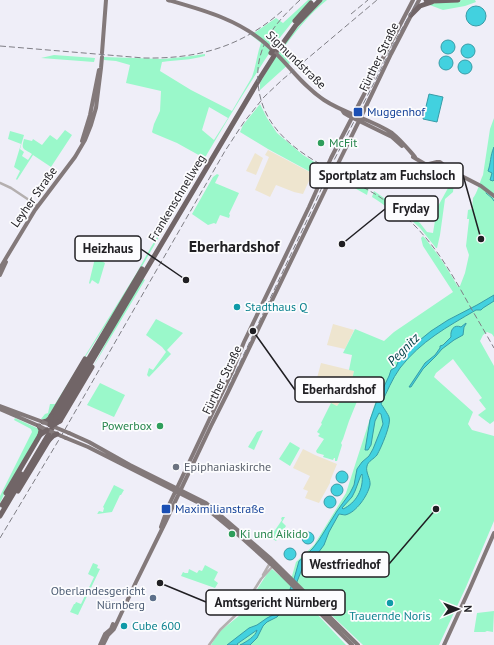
<svg xmlns="http://www.w3.org/2000/svg" width="494" height="645" viewBox="0 0 494 645" font-family="'PT Sans',sans-serif">
	<rect width="100%" height="100%" fill="#efeef8"/>
	<path fill="#eee5cf" d="M 268,150 L 319,177 L 317,181 L 312,179 L 309,181 L 303,194 L 294,192 L 276,185 L 270,197 L 255,190 L 269,157 L 265,155 Z
		M 255,153 L 263,158 L 256,175 L 246,171 Z
		M 333,324 L 354,330 L 345,349 L 327,345 Z
		M 321,363 L 354,371 L 350,389 L 337,406 L 326,401 L 330,393 L 313,388 L 316,380 L 317,378 Z
		M 303,449 L 315,455 L 337,464 L 330,481 L 330,483 L 319,503 L 305,498 L 308,491 L 303,489 L 310,476 L 293,468 Z"/>
	<path fill="#9af8ca" fill-rule="evenodd" d="M 308,0 L 312,0 L 297,16 L 274,45 L 274,46 C 227,117 184,194 141,268 L 127,292 L 82,362 L 48,417 L 45,420 L 41,419 L 45,414 L 48,413 L 50,404 L 55,404 L 136,274 L 151,247 L 198,170 L 204,158 L 177,143 L 153,133 L 152,132 L 154,124 L 160,111 L 161,91 L 126,83 L 130,65 L 116,61 L 104,60 L 104,57 L 163,59 L 184,57 L 205,54 L 205,56 C 191,60 177,60 162,62 L 160,71 L 191,90 L 232,111 L 252,77 C 256,66 257,54 261,43 L 251,35 L 276,18 L 283,23 ZM 209,107 L 228,118 L 214,140 L 202,130 Z
		M 323,0 L 327,0 C 310,13 294,34 281,51 L 290,63 L 260,90 L 260,83 L 273,61 L 287,40 L 309,14 Z
		M 463,0 L 475,0 L 476,2 L 465,6 L 443,10 L 427,4 Z
		M 54,55 L 95,58 L 94,62 L 41,58 Z
		M 260,104 L 267,118 L 277,133 L 303,155 L 321,166 L 322,168 L 320,172 L 316,175 L 268,149 L 240,132 L 243,125 Z
		M 494,118 L 494,337 L 492,334 L 487,332 L 483,335 L 480,341 L 494,366 L 494,421 L 490,424 L 478,415 L 486,409 L 479,400 L 482,398 L 453,359 L 436,373 L 434,377 L 473,412 L 468,424 L 472,430 L 494,436 L 494,521 L 466,587 L 439,645 L 363,645 L 323,607 L 317,614 L 346,645 L 211,645 L 219,632 L 240,615 L 267,574 L 272,569 L 280,576 L 292,576 L 296,562 L 314,545 L 346,493 L 376,400 L 360,394 L 349,421 L 343,439 L 341,443 L 342,445 L 337,461 L 335,461 L 335,458 L 334,458 L 333,460 L 323,457 L 324,455 L 317,453 L 316,451 L 324,439 L 318,436 L 320,434 L 317,432 L 322,424 L 321,423 L 331,403 L 337,406 L 350,389 L 354,371 L 349,370 L 352,355 L 343,353 L 355,329 L 384,341 L 394,332 L 453,292 L 423,246 L 421,238 L 423,236 C 437,252 448,269 458,287 L 460,286 L 465,273 L 469,255 L 466,246 L 469,220 L 469,219 L 467,219 L 468,210 L 472,209 L 473,198 C 477,194 480,181 483,175 L 490,129 Z
		M 65,130 L 72,135 L 51,167 L 33,155 L 17,180 L 16,179 L 20,171 L 14,167 L 21,144 L 8,139 L 10,131 L 24,135 L 20,149 L 24,152 L 22,156 L 28,160 L 32,154 C 23,148 21,150 24,139 L 32,141 L 33,139 L 42,145 L 50,135 L 57,140 Z
		M 432,167 L 434,169 L 440,172 L 448,186 L 454,183 L 453,192 L 445,199 L 440,235 L 437,248 L 436,248 L 420,228 L 409,218 L 407,221 C 395,215 384,204 372,197 L 374,191 L 420,223 L 427,232 L 433,233 L 437,208 L 448,188 L 426,172 Z
		M 338,169 L 369,187 L 367,195 L 335,177 Z
		M 217,174 L 219,175 L 215,183 L 239,193 L 229,214 L 230,215 L 229,218 L 220,215 L 216,224 L 214,223 L 208,225 L 192,214 L 213,177 Z
		M 96,254 L 101,256 L 100,260 L 105,263 L 99,283 L 98,284 L 92,280 L 90,284 L 89,283 Z
		M 142,278 L 145,280 L 93,367 L 111,333 Z
		M 156,319 L 183,333 L 167,350 L 171,354 L 149,377 L 147,375 L 149,368 L 153,370 L 166,352 L 162,347 L 146,335 Z
		M 100,383 L 125,395 L 114,417 L 87,405 Z
		M 15,418 L 39,429 L 39,433 L 8,486 L 0,503 L 0,496 L 32,432 L 31,429 L 14,420 Z
		M 263,430 L 254,450 L 248,447 L 257,432 Z
		M 290,442 L 300,448 L 290,466 L 279,459 Z
		M 114,485 L 124,490 L 121,495 L 120,495 L 112,512 L 97,514 L 99,511 L 103,512 L 104,508 L 103,507 Z
		M 282,517 L 285,517 L 282,522 L 286,526 L 276,541 L 271,538 L 272,536 L 271,536 L 282,520 L 281,519 Z
		M 93,563 L 98,565 L 97,568 L 100,569 L 78,615 L 70,612 L 74,604 L 75,604 L 76,602 L 81,604 L 94,577 L 88,574 Z
		M 205,565 L 218,572 L 214,580 L 218,583 L 215,588 L 181,576 L 183,572 L 185,573 L 188,573 L 189,569 L 197,573 L 199,570 L 202,571 Z
		M 494,611 L 493,632 L 487,631 L 485,632 L 474,632 L 477,613 Z"/>
	<path fill="#42d1df" stroke="#389ca7" fill-rule="evenodd" d="M466 16a10 10 0 1 1 20 0a10 10 0 1 1-20 0Z
		M441 47a7 7 0 1 1 14 0a7 7 0 1 1-14 0Z
		M461 51a7 7 0 1 1 14 0a7 7 0 1 1-14 0Z
		M439 63a7 7 0 1 1 14 0a7 7 0 1 1-14 0Z
		M458 67a7 7 0 1 1 14 0a7 7 0 1 1-14 0Z
		M 429,94 L 443,97 L 437,122 L 423,119 Z
		M 494,147 L 494,180 L 493,181 L 490,180 L 492,173 L 488,171 C 491,163 490,156 494,147 Z
		M 494,295 L 494,301 L 483,308 L 481,310 L 476,310 C 447,327 421,341 400,368 C 392,379 387,392 381,404 C 382,405 389,416 389,417 C 392,423 381,448 377,455 C 374,459 368,461 367,466 C 365,472 371,479 370,485 C 368,495 356,513 345,515 C 345,515 339,514 339,514 L 329,532 L 324,545 L 318,553 L 310,561 L 305,563 L 302,569 L 291,597 L 286,608 L 277,617 L 267,622 L 263,626 L 257,638 L 250,645 L 240,645 C 246,642 256,636 257,630 L 237,644 L 238,645 L 227,645 L 249,628 L 257,625 L 267,618 L 275,614 L 282,606 L 287,597 L 294,579 L 299,561 L 304,557 L 313,548 L 319,540 L 337,511 L 350,493 L 354,485 L 357,469 L 362,462 L 369,456 L 373,449 L 383,424 L 381,414 L 379,413 L 375,421 L 371,445 L 368,450 L 365,450 L 370,420 L 376,403 L 389,376 L 391,370 L 396,367 L 398,362 L 415,344 L 431,331 L 448,320 L 477,305 ZM 362,474 C 364,489 356,503 343,509 L 342,508 L 352,497 L 355,491 L 361,475 Z
		M 466,323 L 466,324 L 464,327 L 463,335 L 454,340 L 442,349 L 436,356 L 423,369 L 411,387 L 409,387 L 425,363 L 435,355 L 440,348 L 440,346 L 443,345 L 451,337 C 450,330 454,324 461,327 Z
		M336 477a6 6 0 1 1 12 0a6 6 0 1 1-12 0Z
		M331 490a6 6 0 1 1 12 0a6 6 0 1 1-12 0Z
		M324 502a6 6 0 1 1 12 0a6 6 0 1 1-12 0Z
		M302 538a6 6 0 1 1 12 0a6 6 0 1 1-12 0Z
		M284 554a6 6 0 1 1 12 0a6 6 0 1 1-12 0Z"/>
	<g fill="none" stroke-linecap="round" stroke-linejoin="round">
		<path stroke="#389ca7" stroke-width="1" d="M 486,193 L 492,198 L 494,201"/>
		<path stroke="#b4afaf" stroke-width="2.5" d="M 0,183 L 11,188 L 38,206
			M 263,575 L 270,563
			M 209,645 L 220,630 L 242,609 L 261,579 L 273,566"/>
		<path stroke="#83797a" stroke-width="4" d="M 168,0 C 203,10 240,20 267,45 C 288,63 300,84 324,100 C 345,114 371,119 392,133 C 401,140 408,149 415,157
			M 102,53 L 106,0
			M 342,110 L 344,113 L 349,116 L 392,137 L 402,146
			M 82,141 L 90,115 L 99,70
			M 413,157 L 425,164 L 429,164 L 437,162 L 440,162 L 452,171 L 481,186 L 494,196
			M 0,268 L 35,210 L 75,157 L 85,140 L 91,125 L 96,108 L 101,68 L 102,57
			M 0,275 L 6,262
			M 0,406 L 43,422
			M 0,409 L 39,426
			M 69,433 L 89,442 L 130,465 L 206,503 L 270,558 L 358,645
			M 66,438 L 88,447 L 201,504 L 242,538 L 273,566 L 352,645
			M 161,527 L 168,507 L 211,416 L 232,372 L 244,342 L 309,207 L 331,158 L 413,0
			M 100,645 L 105,634 L 111,629 L 113,624
			M 103,645 L 108,635 L 114,629 L 136,582 L 165,523 L 211,426 L 228,392 L 331,178 L 359,121 L 391,54 L 419,0
			M 444,645 L 470,588 L 494,533"/>
		<path stroke="#716567" stroke-width="5" d="M 426,0 L 433,1 L 458,0
			M 411,15 L 420,6 L 432,2
			M 295,21 L 311,3
			M 278,50 L 296,25 L 320,0
			M 60,421 L 92,367
			M 43,422 L 47,421 L 50,418 L 85,359
			M 50,424 L 142,269
			M 18,491 L 49,440
			M 6,493 L 40,435 L 41,430 L 39,426
			M 2,505 L 21,474
			M 0,516 L 260,78 L 274,56"/>
		<path stroke="#7f7e85" stroke-width="1" stroke-dasharray="6 3" stroke-linecap="butt" d="M 300,0 C 275,23 255,46 258,83 C 263,146 328,166 375,194 C 388,202 400,212 411,222 C 435,245 451,272 467,301 C 476,317 485,332 494,348
			M 351,14 L 368,0
			M 0,46 L 144,58 C 198,59 241,47 282,11
			M 228,388 L 316,201 L 332,164 L 374,83 L 395,41 L 418,0
			M 0,538 L 60,438 L 225,151 L 244,122 L 264,97 L 282,80 L 377,0"/>
		<path stroke="#83797a" stroke-width="4" d="M 43,422 L 50,425
			M 39,426 L 47,430
			M 52,426 L 69,433
			M 50,431 L 66,438"/>
		<path stroke="#716567" stroke-width="5" d="M 271,53 L 275,47
			M 50,425 L 51,416
			M 52,426 L 60,421
			M 40,435 L 47,430
			M 49,440 L 53,436 L 57,434"/>
	</g>
	<g fill="#1a4fb4" stroke="#fcfcfe" stroke-width="1.5">
		<rect x="353" y="107" width="10" height="10" rx="2"/>
		<rect x="161" y="504" width="10" height="10" rx="2"/>
	</g>
	<g fill="#2e9e5b" stroke="#fcfcfe" stroke-width="1.5">
		<circle cx="321" cy="143" r="4"/>
		<circle cx="160" cy="426" r="4"/>
		<circle cx="232" cy="534" r="4"/>
	</g>
	<g fill="#0f9aa8" stroke="#fcfcfe" stroke-width="1.5">
		<circle cx="237" cy="307" r="4"/>
		<circle cx="390" cy="603" r="4"/>
		<circle cx="124" cy="626" r="4"/>
	</g>
	<circle fill="#6b7280" stroke="#fcfcfe" stroke-width="1.5" cx="176" cy="467" r="4"/>
	<circle fill="#5c6f8a" stroke="#fcfcfe" stroke-width="1.5" cx="153" cy="598" r="4"/>
	<g text-anchor="middle" stroke-width="3.5" stroke-linejoin="round" paint-order="stroke">
		<g font-size="12" fill="#201f23" stroke="#fcfcfe">
			<text transform="translate(379 57) rotate(-64)" y="4">Fürther Straße</text>
			<text transform="translate(296 60) rotate(44)" y="4">Sigmundstraße</text>
			<text transform="translate(34 197) rotate(-55)" y="4">Leyher Straße</text>
			<text transform="translate(177 198) rotate(-59)" y="4">Frankenschnellweg</text>
			<text transform="translate(222 380) rotate(-64)" y="4">Fürther Straße</text>
		</g>
		<g font-size="12" fill="#164399" stroke="#fcfcfe" text-anchor="start">
			<text x="367" y="116">Muggenhof</text>
			<text x="175" y="513">Maximilianstraße</text>
		</g>
		<g font-size="12" fill="#27864d" stroke="#fcfcfe" text-anchor="start">
			<text x="329" y="147">McFit</text>
			<text x="152" y="430" text-anchor="end">Powerbox</text>
			<text x="240" y="538">Ki und Aikido</text>
		</g>
		<g font-size="12" fill="#0d838f" stroke="#fcfcfe" text-anchor="start">
			<text x="245" y="311">Stadthaus Q</text>
			<text x="390" y="620" text-anchor="middle">Trauernde Noris</text>
			<text x="132" y="630">Cube 600</text>
		</g>
		<g font-size="12" fill="#5b616d" stroke="#fcfcfe" text-anchor="start">
			<text x="184" y="471">Epiphaniaskirche</text>
		</g>
		<g font-size="12" fill="#4e5e75" stroke="#fcfcfe" text-anchor="end">
			<text x="145" y="595">Oberlandesgericht<tspan x="145" dy="14">Nürnberg</tspan></text>
		</g>
		<g font-size="13" font-style="italic" fill="#004348" stroke="#fcfcfe">
			<text transform="translate(403 349) rotate(-45)" y="5">Pegnitz</text>
		</g>
		<g font-size="16" font-weight="bold" fill="#201f23" stroke="#fcfcfe">
			<text x="234" y="252">Eberhardshof</text>
		</g>
	</g>
	<path fill="none" stroke="#201f23" stroke-width="1.5" d="M481 239L463 175M342 244L385 209M186 280L141 249M253 331L295 390M436 509L389 564M160 583L206 602"/>
	<g fill="#201f23" stroke="#fcfcfe" stroke-width="1.5">
		<circle cx="481" cy="239" r="4"/>
		<circle cx="342" cy="244" r="4"/>
		<circle cx="186" cy="280" r="4"/>
		<circle cx="253" cy="331" r="4"/>
		<circle cx="436" cy="509" r="4"/>
		<circle cx="160" cy="583" r="4"/>
	</g>
	<g fill="#fcfcfe" stroke="#201f23" stroke-width="1.5">
		<rect x="310" y="163" width="153" height="25" rx="4"/>
		<rect x="385" y="196" width="53" height="25" rx="4"/>
		<rect x="75" y="236" width="66" height="25" rx="4"/>
		<rect x="295" y="377" width="89" height="25" rx="4"/>
		<rect x="302" y="552" width="87" height="25" rx="4"/>
		<rect x="206" y="590" width="139" height="25" rx="4"/>
	</g>
	<g font-size="13" text-anchor="middle" font-weight="bold" fill="#201f23">
		<text x="387" y="180">Sportplatz am Fuchsloch</text>
		<text x="411" y="213">Fryday</text>
		<text x="108" y="253">Heizhaus</text>
		<text x="339" y="394">Eberhardshof</text>
		<text x="345" y="569">Westfriedhof</text>
		<text x="276" y="607">Amtsgericht Nürnberg</text>
	</g>
	<g transform="translate(458 609) rotate(89)" stroke="#fcfcfe" stroke-width="3" paint-order="stroke">
	<path d="M0-3L7 15L0 10L-7 15Z" fill="#201f23"/>
	<text y="-6" font-size="11" font-weight="bold" text-anchor="middle" fill="#201f23">N</text>
	</g>
</svg>
